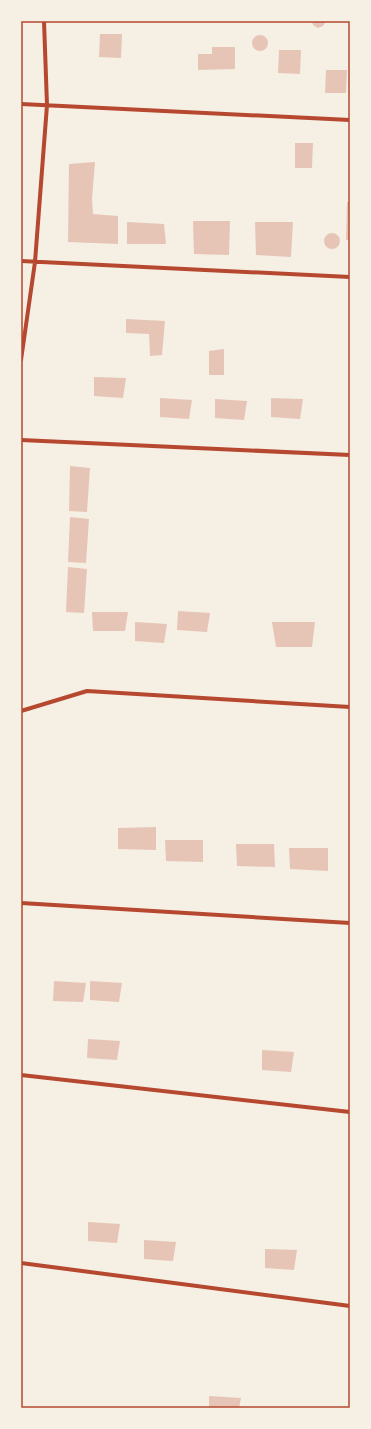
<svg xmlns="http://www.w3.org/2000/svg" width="371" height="1429" viewBox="0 0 371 1429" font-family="'Roboto Serif',serif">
	<rect width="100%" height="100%" fill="#f6efe4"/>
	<path fill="#e6c5b7" d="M 311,21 L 326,21 L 323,26 L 318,28 L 314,26 Z
		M 100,34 L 122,34 L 121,58 L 99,57 Z
		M252 43a8 8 0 1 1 16 0a8 8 0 1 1-16 0Z
		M 212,47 L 235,47 L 235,69 L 198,70 L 198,54 L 212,54 Z
		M 279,50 L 301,50 L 300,74 L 278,73 Z
		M 326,70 L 347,70 L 346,93 L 325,93 Z
		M 295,143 L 313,143 L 312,168 L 295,168 Z
		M 95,162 L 92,199 L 93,214 L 118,216 L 118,244 L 68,242 L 69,164 Z
		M 347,202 L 350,202 L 350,240 L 346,240 Z
		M 193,221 L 230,221 L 229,255 L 194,254 Z
		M 127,222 L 164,224 L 166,244 L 127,244 Z
		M 255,222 L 293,222 L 291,257 L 256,255 Z
		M324 241a8 8 0 1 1 16 0a8 8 0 1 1-16 0Z
		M 126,319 L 165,321 L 162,355 L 150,356 L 149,334 L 126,333 Z
		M 224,349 L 224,375 L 209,375 L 209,351 Z
		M 94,377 L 126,378 L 123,398 L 94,396 Z
		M 160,398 L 192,400 L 189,419 L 160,417 Z
		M 271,398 L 303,399 L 300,419 L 271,417 Z
		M 215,399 L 247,401 L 244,420 L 215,418 Z
		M 70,466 L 90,468 L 87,512 L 69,511 Z
		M 70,517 L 89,519 L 86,563 L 68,562 Z
		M 68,567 L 87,569 L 84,613 L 66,612 Z
		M 178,611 L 210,613 L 207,632 L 177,630 Z
		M 92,612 L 128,612 L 125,631 L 93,631 Z
		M 135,622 L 167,624 L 164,643 L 135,641 Z
		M 272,622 L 315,622 L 312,647 L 276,647 Z
		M 156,827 L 156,850 L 118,849 L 118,828 Z
		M 165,840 L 203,840 L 203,862 L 166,861 Z
		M 236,844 L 274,844 L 275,867 L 237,866 Z
		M 289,848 L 328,848 L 328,871 L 290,869 Z
		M 54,981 L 86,983 L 83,1002 L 53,1001 Z
		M 90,981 L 122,983 L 119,1002 L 90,1000 Z
		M 88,1039 L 120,1041 L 117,1060 L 87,1058 Z
		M 262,1050 L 294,1052 L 291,1072 L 262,1070 Z
		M 88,1222 L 120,1224 L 117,1243 L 88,1241 Z
		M 144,1240 L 176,1242 L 173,1261 L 144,1259 Z
		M 265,1249 L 297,1250 L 294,1270 L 265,1268 Z
		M 209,1396 L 241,1398 L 239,1408 L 209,1408 Z"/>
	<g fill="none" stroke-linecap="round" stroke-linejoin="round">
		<path stroke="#b5482f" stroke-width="4" d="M 21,104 L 350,120
			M 21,261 L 350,277
			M 21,360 L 35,262 L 47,105 L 44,21
			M 21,440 L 350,455
			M 21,711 L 87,691 L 350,707
			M 21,903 L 350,923
			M 21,1075 L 350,1112
			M 21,1263 L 350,1306"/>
	</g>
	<rect width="371" height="1429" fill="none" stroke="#f6efe4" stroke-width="44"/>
	<rect x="22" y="22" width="327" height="1385" fill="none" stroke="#b5482f" stroke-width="1.5"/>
</svg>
